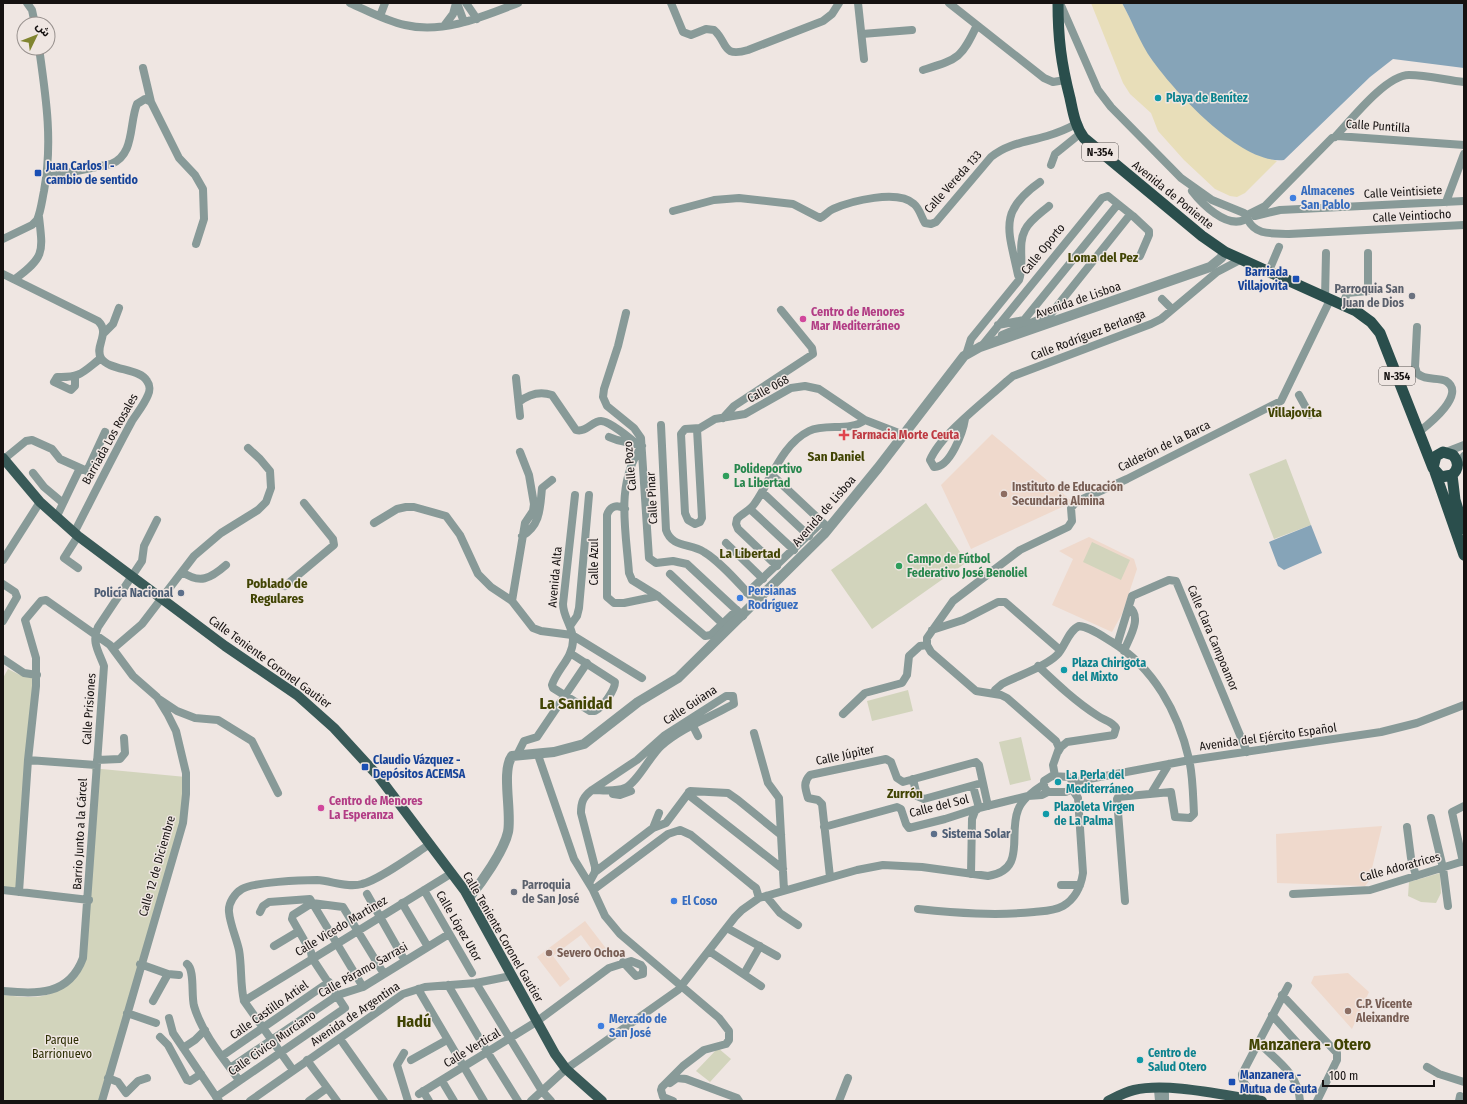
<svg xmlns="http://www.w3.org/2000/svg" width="1467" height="1104" viewBox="0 0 1467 1104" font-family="'Fira Sans Condensed','Noto Sans Arabic',sans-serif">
	<rect width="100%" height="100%" fill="#efe6e2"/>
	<path fill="#efd9cc" d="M 992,434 L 1073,502 L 971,549 L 941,485 Z
		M 1089,537 L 1134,559 L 1137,569 L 1122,614 L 1112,632 L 1052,605 L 1073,559 L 1059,551 Z
		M 1382,826 L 1369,881 L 1365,886 L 1277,883 L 1276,834 Z
		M 585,921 L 608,951 L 598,958 L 581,935 L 553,956 L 570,979 L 560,987 L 537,957 Z
		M 1348,973 L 1369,992 L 1352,1029 L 1311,983 L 1314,976 Z"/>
	<path fill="#d2d4bc" d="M 1286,459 L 1311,525 L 1274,539 L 1249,474 Z
		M 926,503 L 967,562 L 872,629 L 831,570 Z
		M 1092,542 L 1130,560 L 1121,580 L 1083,562 Z
		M 8,669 L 20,675 L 35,674 L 16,894 L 3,893 L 3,678 Z
		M 908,690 L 913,711 L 872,721 L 867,701 Z
		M 1021,737 L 1031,780 L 1010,785 L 999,742 Z
		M 91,768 L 186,777 L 187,796 L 104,1101 L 3,1101 L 3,995 C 41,999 53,1000 79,970 L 95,775 Z
		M 1440,873 L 1441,893 L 1436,903 L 1421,902 L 1408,896 L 1409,882 Z
		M 718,1048 L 731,1059 L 710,1082 L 696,1071 Z"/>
	<path fill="#e8deb9" d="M 1091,3 L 1122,3 L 1151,59 L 1252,153 L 1277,161 L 1245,193 L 1237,197 L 1230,196 L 1215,189 L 1184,160 L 1158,131 L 1151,113 L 1130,94 L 1123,83 Z"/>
	<path fill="#86a4b8" d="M 1122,3 L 1464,3 L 1464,68 L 1393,59 L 1370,77 L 1284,160 C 1241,165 1175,92 1152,60 C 1140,43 1132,21 1122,3 Z
		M 1311,525 L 1322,553 L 1284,570 L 1278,566 L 1269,542 Z"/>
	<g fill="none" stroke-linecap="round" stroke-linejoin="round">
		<path stroke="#889a98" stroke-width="8" d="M 27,3 L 32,10 L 35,24
			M 350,3 C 368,11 386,21 405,25 C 443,34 482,17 518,3
			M 457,3 L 464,22
			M 466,3 L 477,19
			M 671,3 L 683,32 L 691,35 L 706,29 L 714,30 C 728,42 721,58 748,50 L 823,21 L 832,14 L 839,3
			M 858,3 L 864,59
			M 949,3 L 1044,78 L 1053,82 L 1065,80
			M 1060,3 L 1098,90 L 1111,107 L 1181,178 L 1212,200 L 1244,213
			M 380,16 L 385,3
			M 444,26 L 453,14 L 456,3
			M 862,34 L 912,30
			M 143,68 L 151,102 L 179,158 L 195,175 L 203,189 L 204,219 L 196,244
			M 923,70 C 958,59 961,59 977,25
			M 1335,137 C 1351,120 1386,75 1409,75 C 1427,75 1446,80 1464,82
			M 1051,165 L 1055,154 L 1081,133
			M 47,177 L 111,164 C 135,155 129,123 137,104 L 145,99 L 151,102
			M 1192,191 C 1202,204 1226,228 1244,220
			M 1446,202 L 1464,154
			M 673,211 L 714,200 L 739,198 L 793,204 L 820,218 C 825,216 828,211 833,209 C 851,201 898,189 914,204 C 920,209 921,217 925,223 L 931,224 L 936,222 L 991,157 C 1008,143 1027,142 1047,136 C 1057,133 1067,129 1076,124
			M 1249,214 L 1265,206 L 1332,138 L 1337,136 L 1464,145
			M 1255,216 L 1280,210 L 1464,201
			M 1248,220 C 1256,236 1273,233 1289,234 L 1464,225
			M 3,239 L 32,225 L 37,220 C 41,211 42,200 44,191 C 53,142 46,97 39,48
			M 1268,273 L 1279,247
			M 3,274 L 98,321 C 111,333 94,346 101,358 C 109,371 140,368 147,381 C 150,385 150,391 148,395 C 144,405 137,413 132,421 C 112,458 93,496 74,533
			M 1018,275 C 1009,231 997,212 1040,182
			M 15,279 C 45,257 43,252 39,217
			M 1325,298 L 1326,253
			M 1162,299 L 1172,309
			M 1343,305 L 1347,293 L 1368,291 L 1368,253
			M 626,313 L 618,346 L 604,389 L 603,397 L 607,406 L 634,428 L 641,438 L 649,558 L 656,563 L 673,561 L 687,564 L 743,616
			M 998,325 L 1024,320 L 1118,204
			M 1417,327 L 1415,367 L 1417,373 C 1424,381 1437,377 1446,381 C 1467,394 1429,424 1419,432
			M 104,333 L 113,324 L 119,308
			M 1002,335 L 1050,315 L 1129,216 L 1133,216 L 1149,231 L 1149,235 L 1140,256
			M 981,347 L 1102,198 L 1108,196 L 1133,216
			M 966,355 L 971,339 L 1019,280 C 1025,264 1017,245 1025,230 C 1030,220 1041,213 1049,206
			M 75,377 L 75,386 L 71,390 L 54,382 L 57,377 C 81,378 83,372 101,358
			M 516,378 L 520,416
			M 1299,395 L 1310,415
			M 519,402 C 529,394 540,391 552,395 L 576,430 C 586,433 592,421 601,421 C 609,421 631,439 638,445
			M 723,418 L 734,406 L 813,354 L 812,348 L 781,310
			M 965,419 C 963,432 950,468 934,467 L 930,460 C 941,434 985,401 1007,381 L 1013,376 L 1151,324 L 1161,319 L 1217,272 L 1240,260
			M 661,425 L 666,530 C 672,548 690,543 704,552 C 721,562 742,587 756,602
			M 697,429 L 702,518 L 700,522 L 695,524 L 688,520 L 685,513 L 681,434 L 685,429 L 700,428 L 715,419 L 745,414 L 791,388 L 805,386 L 819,389 L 865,420 L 904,435
			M 609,437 L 617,440 L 635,444
			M 642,446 C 615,483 626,530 629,573 L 632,580 L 658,596 L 705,636 L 711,635 L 737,610
			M 1446,452 L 1464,445
			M 4,459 L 26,441 L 32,440 L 52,449 L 60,459 L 87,471 L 105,432
			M 1458,465 L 1464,456
			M 33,473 L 44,487 L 63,503
			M 772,475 L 822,522
			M 762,492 L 809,536
			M 625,509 C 617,504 610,506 607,515 L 607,597 L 614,603 L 624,603 L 658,596
			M 750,509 L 794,550
			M 56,518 L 80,468
			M 374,523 L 397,509 L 406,507 L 414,507 L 446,516 L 460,535 L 478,574 L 491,587 L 512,601 L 533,628 L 541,631 L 572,635 L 642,678
			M 522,536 C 541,525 540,507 542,488 L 552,480
			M 726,543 L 763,579
			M 3,560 L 40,502
			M 777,566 L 738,529 L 736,524 L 737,519 C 742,513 750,511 755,503 C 771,480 782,444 809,431 C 826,423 850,432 865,420
			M 78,568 L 64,558 L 78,536
			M 182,572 C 200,584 210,579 226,565
			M 670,574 L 723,624
			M 3,584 L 15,592 L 17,597 L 3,621
			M 285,586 L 334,545 L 333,539 L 304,503
			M 747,593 L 822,522 L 829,528
			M 512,601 L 525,523 L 533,511 L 534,504 L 529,475 L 520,452
			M 570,626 L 577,616 L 579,608 L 589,495
			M 932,630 L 963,620 L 998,602 L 1005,602 L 1060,650
			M 1117,645 L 1132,596 L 1169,580 L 1176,581 L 1247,752
			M 114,648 L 142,624 L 194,556 L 221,533 L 258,510 L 266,502 L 271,488 L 270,471 L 260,459 L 248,448
			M 1124,651 C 1129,638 1143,617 1129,607
			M 570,653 L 615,682 C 615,690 603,707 595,711 L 590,711 L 553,688 L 552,685 C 557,669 573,658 573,640 C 573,627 563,617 563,604 L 575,495
			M 3,659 L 24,673 L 37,675
			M 1038,666 C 1057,684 1076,702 1098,716 C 1104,720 1113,722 1116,728 L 1114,735 L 1067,742 L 1061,747 L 1058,752
			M 994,694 L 995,690 L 1002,684 C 1017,676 1045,667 1057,655 C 1065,647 1068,631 1079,626 C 1090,627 1102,636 1112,642 C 1154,668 1178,712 1189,759 C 1193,776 1193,796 1194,814 L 1190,818 L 1175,817 L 1171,792 L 1118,797 L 1117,799 L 1125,901
			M 159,699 L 177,711 L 195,718 L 218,720 L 252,741 L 278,793
			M 843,714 L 865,693 L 902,683 L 907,675 L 909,656 L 920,646 L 927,645
			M 693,726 L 698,736
			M 754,733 L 768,783 L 779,798 L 784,890
			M 517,755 L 524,741 L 537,737 L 587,663
			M 538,755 L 574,859 L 593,890 L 605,916 L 620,934 L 719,1018 L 729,1031 L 729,1040 L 726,1044 L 704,1050 L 683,1066 L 662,1087
			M 28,760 L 96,765
			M 97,760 L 120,759 L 125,753 L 124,738
			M 1052,776 L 1069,777 L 1073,782 L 1072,789 L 1066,792 L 1048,792 L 1044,787 L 1044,781 Z
			M 1055,776 L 1053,765 L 1059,748 L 1056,741 L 1007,698 L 1001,695 L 976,691 L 931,652 L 927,645 L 927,638 L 953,601 L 1020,550 L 1068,527 L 1072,521 L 1071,508 L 1076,502 L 1127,479 L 1281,401 L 1330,300
			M 913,779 L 917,796 L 924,799 L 978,784
			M 1073,782 L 1190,760 L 1381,732 L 1417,723 L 1464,705
			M 689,792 L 690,796 L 783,869
			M 1152,792 L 1169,764
			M 613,794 L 620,795 L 631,791
			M 1431,818 L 1443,868 L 1448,906
			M 824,827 L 897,807 L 901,809 L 906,824 L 909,828 L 945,819 L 979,808 L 973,786
			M 1407,827 L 1411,858 L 1416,876
			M 653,828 L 666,823 L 690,791 L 728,793 L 738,800 L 781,835
			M 1463,862 L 1452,812 L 1464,806
			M 595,872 L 653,828 L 659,813
			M 971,874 L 972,819 L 975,811 L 979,808 L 1028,796 L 1042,795 L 1048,792
			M 830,877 L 822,804 L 818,800 L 808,798 C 805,788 803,782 810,775 L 886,759 L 891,762 L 897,778 L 903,782 L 976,762 L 979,765 L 988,806
			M 589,883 L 595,872 L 595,867 L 581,813 C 581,802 583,797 592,790 C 602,790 616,792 625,788 C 637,783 650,756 661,746 C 680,729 708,718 730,706 L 734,704 L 733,696 L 726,696 L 665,735 L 637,760 L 592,790
			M 1061,885 L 1080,885
			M 3,890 L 89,900
			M 424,890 L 472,973
			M 593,890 L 668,834 L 680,830 L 691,835 L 752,885 L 756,888 L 759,898
			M 19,892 L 28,760 L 36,686 L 36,658 L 25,620 L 41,601 L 46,600 L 110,645 L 133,676 L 157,697 L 168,715 L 176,731 L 186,773 L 186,794 L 183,823 L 102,1101
			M 367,894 L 405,961
			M 1293,894 L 1370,890 L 1464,861
			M 766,896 L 780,913 L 798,925
			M 402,903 L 428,947
			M 918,909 C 957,913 995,916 1034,912 C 1044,911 1054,911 1063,906 C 1075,899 1081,886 1083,873 L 1078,798 L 1072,789
			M 260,912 L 263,906 L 269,902 L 310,899 L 363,987
			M 727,928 L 777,956
			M 274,946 L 299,931
			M 709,951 L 761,986
			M 140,964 L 168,974 L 179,975
			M 187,964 C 195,970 191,994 194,1006 C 202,1033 222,1057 239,1080
			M 744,974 L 760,946
			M 476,983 L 542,1091 L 551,1101
			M 448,985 L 488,1053 L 518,1101
			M 418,989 L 484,1101
			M 3,991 C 37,994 69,996 83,958 L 104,666 C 99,652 91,642 98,627 L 142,561 L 144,546 L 157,520
			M 1282,995 L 1337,1053 L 1337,1060 L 1317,1101
			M 153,1001 L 168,974
			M 244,1001 L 452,873
			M 127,1013 L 156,1023
			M 1272,1015 L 1300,1046
			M 169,1018 L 173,1033 L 219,1101
			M 160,1037 L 168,1045 L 187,1080 L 190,1081 L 201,1074
			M 1258,1042 C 1277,1061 1298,1073 1300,1101
			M 343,1043 L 384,1101
			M 183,1048 L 195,1040 L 205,1030
			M 404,1053 L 397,1065 L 408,1101
			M 222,1056 L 329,982
			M 307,1060 L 337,1101
			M 411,1060 L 447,1040
			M 1427,1067 L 1439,1074 L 1464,1082
			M 230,1068 L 338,995 L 363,987 L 449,934
			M 293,1070 L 244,1001 C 240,984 242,967 239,950 C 236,937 230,924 229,912 C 228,903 235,893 242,889 C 254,882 302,880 317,880 C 332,881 348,888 362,884 C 379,880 413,855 430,844
			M 108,1078 L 118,1082 L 126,1093 L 138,1081 L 147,1078
			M 442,1081 L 454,1101
			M 670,1083 L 677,1078 L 686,1079 L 737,1098 L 739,1101
			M 662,1087 L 661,1090 L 663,1097 L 673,1101
			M 423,1091 L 429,1101
			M 419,1094 L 536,1022 L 609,968 L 631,961 L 641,965 L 643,968 L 643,974 L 636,976 L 623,962
			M 216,1097 L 345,1008 L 312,958 L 311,952 L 292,919 L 293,915 L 312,903 L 343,907 L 384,974
			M 1257,1100 C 1253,1090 1241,1085 1242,1074 L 1288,986
			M 250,1101 L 403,994 L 425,987 L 476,983 L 511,976
			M 309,1101 L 327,1088
			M 531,1101 L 566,1069 L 678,990 L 735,917 L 742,910 L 759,898 L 857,870 L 883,865 L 922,867 L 988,876 C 1027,870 1008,835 1018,810 C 1022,799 1033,791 1044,784
			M 839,1101 L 848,1078
			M 1159,1101 L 1158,1090 L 1162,1088 L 1165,1094 L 1165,1101
			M 1459,1101 L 1460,1096"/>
		<path stroke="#889a98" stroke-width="10" d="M 469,898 C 481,883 504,851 508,832 C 512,812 501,771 512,756 L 554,752 L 584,744 L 638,702 L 678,678 L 824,534 L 878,468 L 964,356 L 980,347 L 1210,267 L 1221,258 L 1225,252"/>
		<path stroke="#395a58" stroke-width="10" d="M 3,458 L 40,502 L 78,536 L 225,646 L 297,695 L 334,728 L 379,777 L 465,891 L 555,1054 L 566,1069 L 602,1101
			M 1108,1101 C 1116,1097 1125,1092 1134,1090 C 1169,1082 1226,1096 1262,1101"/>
		<path stroke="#2a4e4c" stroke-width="11" d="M 1058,3 C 1058,38 1061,63 1070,98 C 1073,112 1075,126 1084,138 L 1202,236 L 1225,252 L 1356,311 L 1371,322 L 1380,333 L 1433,468 L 1441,477 L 1452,475 C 1459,469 1459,462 1453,455 L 1443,452 L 1436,456 L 1433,468
			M 1435,472 L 1464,555
			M 1452,475 L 1455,500 L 1464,529"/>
	</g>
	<g fill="#0f9aa8" stroke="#efe6e2" stroke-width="1.5">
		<circle cx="1158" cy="98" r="4"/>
		<circle cx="1064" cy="670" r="4"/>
		<circle cx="1058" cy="782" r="4"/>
		<circle cx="1046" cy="814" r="4"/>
		<circle cx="1140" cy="1060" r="4"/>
	</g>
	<g fill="#1a4fb4" stroke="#efe6e2" stroke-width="1.5">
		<rect x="34" y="169" width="8" height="8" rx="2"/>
		<rect x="1292" y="275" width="8" height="8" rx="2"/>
		<rect x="361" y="763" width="8" height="8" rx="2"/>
		<rect x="1228" y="1078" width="8" height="8" rx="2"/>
	</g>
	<g fill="#3f7fe0" stroke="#efe6e2" stroke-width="1.5">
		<circle cx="1293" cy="198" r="4"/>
		<circle cx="740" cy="598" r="4"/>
		<circle cx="674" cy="901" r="4"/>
		<circle cx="601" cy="1026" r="4"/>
	</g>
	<g fill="#6b7280" stroke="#efe6e2" stroke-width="1.5">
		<circle cx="1412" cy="296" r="4"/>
		<circle cx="514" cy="892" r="4"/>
	</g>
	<g fill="#d1479c" stroke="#efe6e2" stroke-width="1.5">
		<circle cx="803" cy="319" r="4"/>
		<circle cx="321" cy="808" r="4"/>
	</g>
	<path fill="#e0444e" stroke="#efe6e2" stroke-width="1.5" d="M842 429h4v4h4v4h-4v4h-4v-4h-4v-4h4z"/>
	<g fill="#2e9e5b" stroke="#efe6e2" stroke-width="1.5">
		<circle cx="726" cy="476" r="4"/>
		<circle cx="899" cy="566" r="4"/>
	</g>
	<g fill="#8d6e63" stroke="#efe6e2" stroke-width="1.5">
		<circle cx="1004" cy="494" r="4"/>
		<circle cx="549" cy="953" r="4"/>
		<circle cx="1348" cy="1011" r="4"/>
	</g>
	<g fill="#5c6f8a" stroke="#efe6e2" stroke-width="1.5">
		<circle cx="181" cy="593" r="4"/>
		<circle cx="934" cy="834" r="4"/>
	</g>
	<g text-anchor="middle" stroke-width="3" stroke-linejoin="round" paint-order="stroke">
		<g fill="#efe6e2" stroke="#575250" stroke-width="1">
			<rect x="1082" y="143" width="36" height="18" rx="3"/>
			<rect x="1379" y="367" width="36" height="18" rx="3"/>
		</g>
		<g font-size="11" font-weight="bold" fill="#161211">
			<text x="1100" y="156">N-354</text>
			<text x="1397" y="380">N-354</text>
		</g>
		<g font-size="12" font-weight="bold" fill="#0d838f" stroke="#efe6e2" text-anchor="start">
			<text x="1166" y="102">Playa de Benítez</text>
			<text x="1072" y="667">Plaza Chirigota<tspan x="1072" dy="14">del Mixto</tspan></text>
			<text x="1066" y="779">La Perla del<tspan x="1066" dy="14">Mediterráneo</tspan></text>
			<text x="1054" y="811">Plazoleta Virgen<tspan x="1054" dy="14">de La Palma</tspan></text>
			<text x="1148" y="1057">Centro de<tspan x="1148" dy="14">Salud Otero</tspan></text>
		</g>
		<g font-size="12" fill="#161211" stroke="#efe6e2">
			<text transform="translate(1378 126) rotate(4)" y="4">Calle Puntilla</text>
			<text transform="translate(953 182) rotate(-48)" y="4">Calle Vereda 133</text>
			<text transform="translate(1403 192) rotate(-3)" y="4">Calle Veintisiete</text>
			<text transform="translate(1173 195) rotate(39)" y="4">Avenida de Poniente</text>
			<text transform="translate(1412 216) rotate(-3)" y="4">Calle Veintiocho</text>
			<text transform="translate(1043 249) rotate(-51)" y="4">Calle Oporto</text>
			<text transform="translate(1078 300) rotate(-19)" y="4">Avenida de Lisboa</text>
			<text transform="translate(1088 335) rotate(-21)" y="4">Calle Rodríguez Berlanga</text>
			<text transform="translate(768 389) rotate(-28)" y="4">Calle 068</text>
			<text transform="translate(110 439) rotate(-61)" y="4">Barriada Los Rosales</text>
			<text transform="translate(1164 446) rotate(-26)" y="4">Calderón de la Barca</text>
			<text transform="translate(630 466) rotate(-95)" y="4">Calle Pozo</text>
			<text transform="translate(652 498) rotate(-93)" y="4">Calle Pinar</text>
			<text transform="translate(824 511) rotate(-49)" y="4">Avenida de Lisboa</text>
			<text transform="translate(594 562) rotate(-90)" y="4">Calle Azul</text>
			<text transform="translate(555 577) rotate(-85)" y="4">Avenida Alta</text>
			<text transform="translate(1213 638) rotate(67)" y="4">Calle Clara Campoamor</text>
			<text transform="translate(270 662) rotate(36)" y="4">Calle Teniente Coronel Gautier</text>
			<text transform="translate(690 705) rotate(-33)" y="4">Calle Guiana</text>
			<text transform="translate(89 709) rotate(-86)" y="4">Calle Prisiones</text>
			<text transform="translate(1268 737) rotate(-8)" y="4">Avenida del Ejército Español</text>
			<text transform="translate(845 755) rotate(-12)" y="4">Calle Júpiter</text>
			<text transform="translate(939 806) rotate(-14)" y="4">Calle del Sol</text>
			<text transform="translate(80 834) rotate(-87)" y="4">Barrio Junto a la Cárcel</text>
			<text transform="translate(157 866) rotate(-74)" y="4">Calle 12 de Diciembre</text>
			<text transform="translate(1400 867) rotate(-15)" y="4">Calle Adoratrices</text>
			<text transform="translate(341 926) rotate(-31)" y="4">Calle Vicedo Martinez</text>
			<text transform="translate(459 926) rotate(60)" y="4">Calle López Utor</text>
			<text transform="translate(503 937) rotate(60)" y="4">Calle Teniente Coronel Gautier</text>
			<text transform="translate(363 970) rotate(-29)" y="4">Calle Páramo Sarrasi</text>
			<text transform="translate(269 1010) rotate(-35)" y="4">Calle Castillo Artiel</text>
			<text transform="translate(355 1014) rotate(-34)" y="4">Avenida de Argentina</text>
			<text transform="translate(272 1043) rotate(-35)" y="4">Calle Civico Murciano</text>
			<text transform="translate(472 1048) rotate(-31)" y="4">Calle Vertical</text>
		</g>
		<g font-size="12" font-weight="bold" fill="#164399" stroke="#efe6e2" text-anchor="start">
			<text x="46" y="170">Juan Carlos I -<tspan x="46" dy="14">cambio de sentido</tspan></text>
			<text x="1288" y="276" text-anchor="end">Barriada<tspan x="1288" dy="14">Villajovita</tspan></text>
			<text x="373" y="764">Claudio Vázquez -<tspan x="373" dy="14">Depósitos ACEMSA</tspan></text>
			<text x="1240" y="1079">Manzanera -<tspan x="1240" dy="14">Mutua de Ceuta</tspan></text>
		</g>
		<g font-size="12" font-weight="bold" fill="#366cbe" stroke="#efe6e2" text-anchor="start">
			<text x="1301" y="195">Almacenes<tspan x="1301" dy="14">San Pablo</tspan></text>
			<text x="748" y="595">Persianas<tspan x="748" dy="14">Rodríguez</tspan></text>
			<text x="682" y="905">El Coso</text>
			<text x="609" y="1023">Mercado de<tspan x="609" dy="14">San José</tspan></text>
		</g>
		<g font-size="12" font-weight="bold" fill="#5b616d" stroke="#efe6e2" text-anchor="end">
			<text x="1404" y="293">Parroquia San<tspan x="1404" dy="14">Juan de Dios</tspan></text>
			<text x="522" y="889" text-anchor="start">Parroquia<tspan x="522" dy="14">de San José</tspan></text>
		</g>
		<g font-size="12" font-weight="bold" fill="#b23c85" stroke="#efe6e2" text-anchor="start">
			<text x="811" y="316">Centro de Menores<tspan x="811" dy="14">Mar Mediterráneo</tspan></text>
			<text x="329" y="805">Centro de Menores<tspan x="329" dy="14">La Esperanza</tspan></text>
		</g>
		<g font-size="12" font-weight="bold" fill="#be3a42" stroke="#efe6e2" text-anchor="start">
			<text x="852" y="439">Farmacia Morte Ceuta</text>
		</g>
		<g font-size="12" font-weight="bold" fill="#27864d" stroke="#efe6e2" text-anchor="start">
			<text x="734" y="473">Polideportivo<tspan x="734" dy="14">La Libertad</tspan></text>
			<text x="907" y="563">Campo de Fútbol<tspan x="907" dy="14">Federativo José Benoliel</tspan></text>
		</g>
		<g font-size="12" font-weight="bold" fill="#785e54" stroke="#efe6e2" text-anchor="start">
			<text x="1012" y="491">Instituto de Educación<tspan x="1012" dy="14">Secundaria Almina</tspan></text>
			<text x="557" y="957">Severo Ochoa</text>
			<text x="1356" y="1008">C.P. Vicente<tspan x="1356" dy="14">Aleixandre</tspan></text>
		</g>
		<g font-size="12" font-weight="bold" fill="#4e5e75" stroke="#efe6e2" text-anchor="end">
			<text x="173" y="597">Policía Nacional</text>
			<text x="942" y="838" text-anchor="start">Sistema Solar</text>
		</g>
		<g font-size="12" fill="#2e2f05" stroke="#efe6e2">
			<text x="62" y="1044">Parque<tspan x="62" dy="14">Barrionuevo</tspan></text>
		</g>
		<g font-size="13" font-weight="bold" fill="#414403" stroke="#efe6e2">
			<text x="1103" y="262">Loma del Pez</text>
			<text x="1295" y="417">Villajovita</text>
			<text x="836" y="461">San Daniel</text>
			<text x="750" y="558">La Libertad</text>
			<text x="277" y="588">Poblado de<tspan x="277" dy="15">Regulares</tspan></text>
			<text x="905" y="798">Zurrón</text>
		</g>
		<g font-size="16" font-weight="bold" fill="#414403" stroke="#efe6e2">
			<text x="576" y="709">La Sanidad</text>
			<text x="414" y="1027">Hadú</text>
			<text x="1310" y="1050">Manzanera - Otero</text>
		</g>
	</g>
	<rect width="1467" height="1104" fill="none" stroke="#161211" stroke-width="8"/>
	<g transform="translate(36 36) rotate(47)"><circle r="19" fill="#efe6e2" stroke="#98918e"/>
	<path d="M0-3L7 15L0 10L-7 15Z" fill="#818530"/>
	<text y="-6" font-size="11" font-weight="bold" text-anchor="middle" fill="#161211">ش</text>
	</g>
	<path d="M1323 1080v6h111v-6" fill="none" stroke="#161211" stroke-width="2"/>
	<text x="1329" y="1080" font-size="12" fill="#161211" stroke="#efe6e2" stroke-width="3" paint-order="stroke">100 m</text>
</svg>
